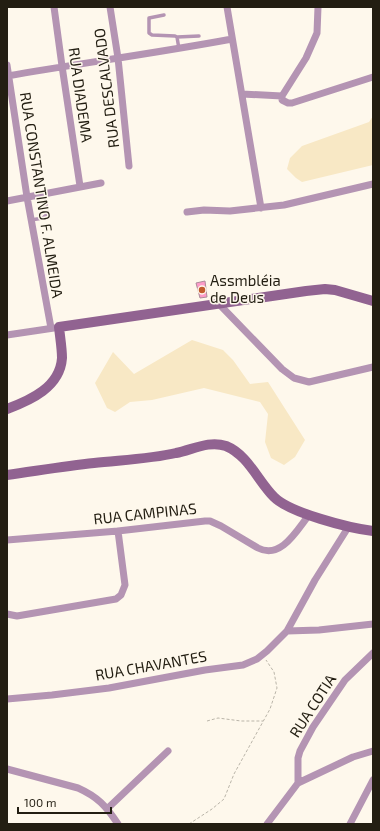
<svg xmlns="http://www.w3.org/2000/svg" width="380" height="831" viewBox="0 0 380 831" font-family="'Exo 2',sans-serif">
	<rect width="100%" height="100%" fill="#fef8ec"/>
	<path fill="#f8e8c5" d="M 373,116 L 373,165 L 302,182 L 296,178 L 287,169 L 290,158 L 302,146 L 369,122 Z
		M 192,340 L 223,350 L 233,360 L 250,384 L 268,382 L 305,440 L 295,457 L 284,465 L 271,458 L 265,442 L 268,414 L 260,402 L 204,388 L 152,400 L 130,402 L 115,412 L 107,408 L 95,383 L 113,352 L 134,374 Z"/>
	<path fill="#fd9bc8" stroke="#ad8c9a" d="M 205,281 L 207,297 L 200,298 L 196,283 Z"/>
	<g fill="none" stroke-linecap="round" stroke-linejoin="round">
		<path stroke="#bab5a9" stroke-width="1" stroke-dasharray="3 2" stroke-linecap="butt" d="M 207,721 L 218,718 L 241,721 L 263,721
			M 189,824 L 212,809 L 224,799 L 234,774 L 270,709 L 277,688 L 274,672 L 266,660"/>
		<path stroke="#b494b3" stroke-width="3.5" d="M 164,15 L 149,18 L 149,33 L 152,35 L 175,36 L 177,37 L 179,49
			M 177,37 L 199,36
			M 31,220 L 43,218 L 47,214 L 45,194"/>
		<path stroke="#b494b3" stroke-width="7" d="M 54,7 L 62,66 L 80,186
			M 110,7 L 118,58 L 129,166
			M 227,7 L 261,208
			M 7,65 L 27,197 L 51,328
			M 7,76 C 82,63 157,53 232,39
			M 242,94 L 282,96 L 282,100 L 288,103 L 292,103 L 373,77
			M 282,96 L 306,58 L 317,33 L 318,7
			M 7,201 L 101,183
			M 187,212 L 204,210 L 230,211 L 284,205 L 373,184
			M 219,304 L 282,369 L 294,378 L 309,382 L 373,367
			M 7,335 L 54,328
			M 7,540 L 118,531 L 205,521 L 210,521 L 221,526 L 258,548 C 281,560 297,530 309,515
			M 7,614 L 17,616 L 116,599 L 121,595 L 125,585 L 118,531
			M 287,631 L 315,580 L 349,526
			M 7,699 L 52,695 L 109,688 L 205,670 L 243,665 L 257,659 L 267,651 L 287,631 L 319,630 L 373,624
			M 7,769 L 78,788 C 98,797 106,806 118,824
			M 298,783 L 298,758 L 300,751 L 313,727 L 345,680 L 373,653
			M 108,808 L 168,751
			M 267,824 L 298,783 L 353,757 L 373,751
			M 350,824 L 373,780"/>
		<path stroke="#916391" stroke-width="10" d="M 7,409 C 31,400 60,387 62,358 C 62,348 60,337 59,327 L 306,291 L 325,289 L 335,290 L 373,301
			M 7,475 C 36,471 65,466 94,463 C 121,460 150,459 176,453 C 192,450 209,440 226,446 C 248,455 258,481 274,497 C 290,513 349,528 373,531"/>
	</g>
	<circle fill="#c25b2e" stroke="#fef8ec" stroke-width="1.5" cx="202" cy="290" r="4"/>
	<g text-anchor="middle" stroke-width="3" stroke-linejoin="round" paint-order="stroke">
		<g font-size="15" fill="#231e12" stroke="#fef8ec">
			<text transform="translate(107 88) rotate(-97)" y="5">RUA DESCALVADO</text>
			<text transform="translate(80 95) rotate(82)" y="5">RUA DIADEMA</text>
			<text transform="translate(41 195) rotate(81)" y="5">RUA CONSTANTINO F. ALMEIDA</text>
			<text transform="translate(145 514) rotate(-6)" y="5">RUA CAMPINAS</text>
			<text transform="translate(151 666) rotate(-10)" y="5">RUA CHAVANTES</text>
			<text transform="translate(313 706) rotate(-57)" y="5">RUA COTIA</text>
		</g>
		<g font-size="15" fill="#231e12" stroke="#fef8ec" text-anchor="start">
			<text x="210" y="286">Assmbléia<tspan x="210" dy="17">de Deus</tspan></text>
		</g>
	</g>
	<rect width="380" height="831" fill="none" stroke="#231e12" stroke-width="16"/>
	<path d="M18 807v6h93v-6" fill="none" stroke="#231e12" stroke-width="2"/>
	<text x="24" y="807" font-size="12" fill="#231e12" stroke="#fef8ec" stroke-width="3" paint-order="stroke">100 m</text>
</svg>
